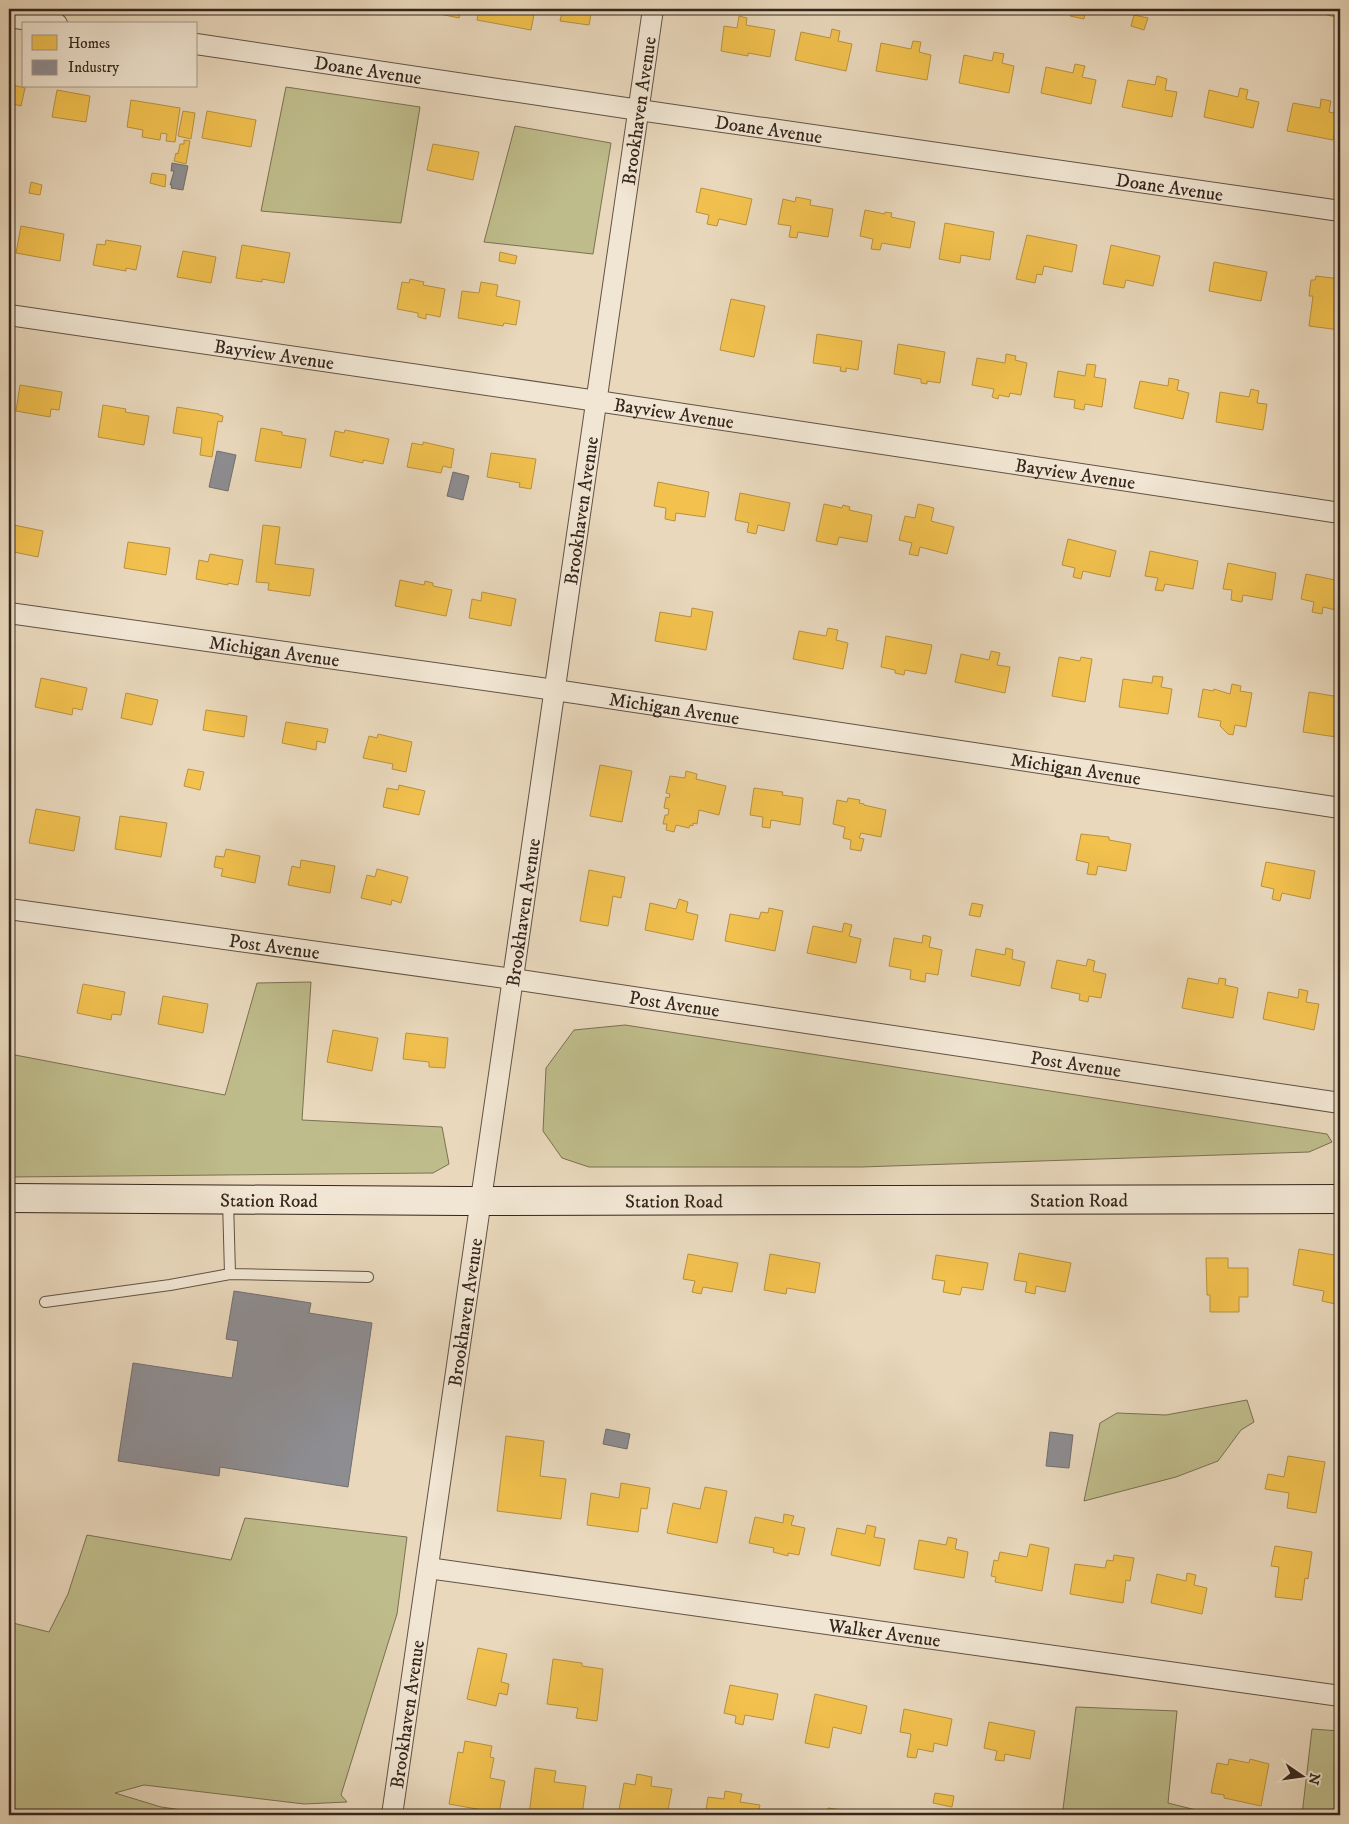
<svg xmlns="http://www.w3.org/2000/svg" width="1349" height="1824" viewBox="0 0 1349 1824" font-family="'IM FELL DW Pica',serif">
	<rect width="100%" height="100%" fill="#e9d8bc"/>
	<filter id="stains"><feTurbulence type="fractalNoise" baseFrequency=".004" numOctaves="4"/><feColorMatrix values="0 0 0 0 .2 0 0 0 0 .09 0 0 0 0 .02 0 0 0 .5 -.17"/></filter>
	<radialGradient id="worn" r=".72"><stop offset=".6" stop-color="#630" stop-opacity="0"/><stop offset="1" stop-color="#630" stop-opacity=".3"/></radialGradient>
	<path fill="#bfbc8b" stroke="#7a7154" d="M 286,87 L 420,107 L 401,223 L 261,211 Z
		M 515,126 L 611,143 L 593,254 L 484,242 Z
		M 311,982 L 302,1120 L 442,1127 L 449,1164 L 433,1173 L 9,1177 L 9,1078 L 15,1055 L 225,1095 L 257,983 Z
		M 625,1025 L 1327,1134 L 1332,1142 L 1309,1152 L 861,1167 L 589,1167 L 562,1158 L 543,1131 L 546,1068 L 574,1030 Z
		M 1247,1400 L 1254,1422 L 1241,1430 L 1218,1461 L 1176,1477 L 1084,1501 L 1100,1423 L 1117,1413 L 1166,1415 Z
		M 245,1518 L 407,1537 L 397,1614 L 341,1795 L 347,1802 L 304,1804 L 144,1785 L 115,1793 L 161,1807 L 217,1815 L 9,1815 L 9,1617 L 13,1623 L 49,1632 L 68,1594 L 87,1535 L 231,1560 Z
		M 1076,1707 L 1177,1711 L 1168,1803 L 1216,1815 L 1096,1815 L 1063,1809 Z
		M 1312,1729 L 1340,1731 L 1340,1815 L 1302,1815 Z"/>
	<path fill="#f2c14e" stroke="#b9923f" d="M 416,9 L 461,9 L 459,18 Z
		M 479,9 L 535,9 L 531,30 L 477,20 Z
		M 563,9 L 592,9 L 589,25 L 560,21 Z
		M 1071,9 L 1086,9 L 1084,19 L 1070,16 Z
		M 1329,9 L 1340,9 L 1340,18 L 1327,15 Z
		M 1134,15 L 1148,18 L 1144,30 L 1131,26 Z
		M 739,16 L 747,18 L 746,25 L 775,30 L 770,57 L 748,53 L 748,56 L 721,51 L 724,26 L 737,28 Z
		M 832,29 L 840,31 L 838,41 L 852,44 L 846,71 L 795,60 L 801,32 L 830,38 Z
		M 913,41 L 921,42 L 919,52 L 931,55 L 927,80 L 876,71 L 881,43 L 911,49 Z
		M 994,52 L 1004,54 L 1002,63 L 1014,66 L 1009,93 L 959,83 L 964,55 L 992,61 Z
		M 1075,64 L 1085,66 L 1082,77 L 1096,80 L 1091,104 L 1041,93 L 1046,67 L 1073,73 Z
		M 1157,76 L 1167,79 L 1165,90 L 1177,92 L 1172,117 L 1122,107 L 1128,80 L 1155,85 Z
		M 9,84 L 25,88 L 21,106 L 13,104 L 11,111 L 9,111 Z
		M 1240,88 L 1248,90 L 1246,99 L 1259,102 L 1253,128 L 1204,117 L 1209,90 L 1238,97 Z
		M 57,90 L 90,96 L 86,122 L 52,117 Z
		M 1321,99 L 1331,101 L 1329,112 L 1338,114 L 1333,140 L 1287,131 L 1293,103 L 1320,108 Z
		M 131,100 L 180,108 L 175,142 L 166,141 L 167,134 L 161,133 L 160,140 L 142,137 L 143,130 L 127,127 Z
		M 183,111 L 195,113 L 191,139 L 178,136 Z
		M 207,111 L 256,120 L 251,147 L 202,138 Z
		M 184,140 L 190,141 L 186,164 L 174,161 L 176,153 L 178,154 L 180,144 L 184,144 Z
		M 433,144 L 479,152 L 473,180 L 427,170 Z
		M 152,173 L 166,175 L 165,187 L 150,183 Z
		M 31,182 L 42,185 L 40,195 L 29,193 Z
		M 701,188 L 752,199 L 746,225 L 719,219 L 717,226 L 707,224 L 709,215 L 696,212 Z
		M 796,197 L 811,200 L 810,205 L 833,209 L 828,237 L 798,232 L 797,238 L 789,237 L 791,226 L 778,224 L 783,199 L 795,202 Z
		M 865,210 L 885,214 L 885,212 L 892,213 L 891,217 L 915,222 L 910,248 L 882,243 L 880,250 L 871,249 L 873,239 L 860,236 Z
		M 945,223 L 994,232 L 990,260 L 961,255 L 960,263 L 939,259 Z
		M 21,226 L 64,234 L 60,261 L 16,253 Z
		M 1027,235 L 1077,245 L 1072,272 L 1044,266 L 1042,275 L 1037,274 L 1035,283 L 1016,279 Z
		M 106,240 L 141,246 L 136,270 L 126,268 L 126,271 L 93,265 L 97,244 L 105,245 Z
		M 242,245 L 290,253 L 284,283 L 262,279 L 262,282 L 236,278 Z
		M 1111,245 L 1160,256 L 1153,286 L 1126,280 L 1124,288 L 1103,284 Z
		M 183,251 L 216,257 L 211,283 L 177,277 Z
		M 500,252 L 517,256 L 515,264 L 499,261 Z
		M 1214,262 L 1267,272 L 1261,301 L 1209,291 Z
		M 1316,276 L 1340,279 L 1340,330 L 1309,326 L 1313,296 L 1309,296 L 1311,280 L 1315,280 Z
		M 410,279 L 424,282 L 423,285 L 445,289 L 440,317 L 426,314 L 426,319 L 418,317 L 418,313 L 397,309 L 402,282 L 409,283 Z
		M 481,282 L 498,285 L 496,296 L 520,301 L 516,325 L 504,323 L 503,326 L 458,318 L 462,291 L 479,293 Z
		M 731,299 L 765,306 L 754,357 L 720,350 Z
		M 817,334 L 862,341 L 858,370 L 846,368 L 846,372 L 840,371 L 841,367 L 813,363 Z
		M 898,344 L 945,352 L 940,383 L 927,381 L 927,384 L 921,383 L 921,379 L 894,374 Z
		M 1006,354 L 1016,356 L 1015,360 L 1027,363 L 1021,395 L 1010,393 L 1009,397 L 999,395 L 998,399 L 992,397 L 994,389 L 972,385 L 977,358 L 1005,363 Z
		M 1087,364 L 1096,365 L 1094,377 L 1106,379 L 1102,407 L 1085,404 L 1084,410 L 1074,408 L 1075,400 L 1054,397 L 1058,371 L 1085,376 Z
		M 1169,378 L 1179,380 L 1177,390 L 1189,393 L 1183,419 L 1134,408 L 1140,381 L 1168,386 Z
		M 20,385 L 62,392 L 59,410 L 51,409 L 50,417 L 16,411 Z
		M 1251,389 L 1259,391 L 1257,403 L 1267,404 L 1263,430 L 1216,422 L 1220,392 L 1249,397 Z
		M 103,405 L 126,409 L 125,412 L 149,416 L 144,445 L 98,437 Z
		M 177,407 L 219,414 L 219,415 L 223,416 L 222,422 L 218,421 L 212,457 L 200,455 L 202,438 L 173,433 Z
		M 261,428 L 282,432 L 282,435 L 306,439 L 301,468 L 255,461 Z
		M 345,430 L 389,439 L 383,464 L 363,460 L 363,463 L 330,456 L 335,431 L 344,433 Z
		M 423,442 L 454,449 L 451,468 L 443,466 L 441,473 L 407,467 L 412,443 L 423,445 Z
		M 491,453 L 536,459 L 531,489 L 519,487 L 520,483 L 487,477 Z
		M 658,482 L 709,492 L 705,517 L 676,513 L 675,521 L 665,519 L 666,508 L 654,506 Z
		M 740,493 L 790,503 L 784,531 L 758,525 L 756,534 L 747,532 L 749,523 L 735,520 Z
		M 824,504 L 842,508 L 843,505 L 850,507 L 849,510 L 872,515 L 867,542 L 839,537 L 837,545 L 816,541 Z
		M 918,504 L 934,508 L 931,521 L 954,527 L 947,554 L 920,547 L 918,556 L 909,554 L 912,543 L 899,540 L 905,516 L 915,518 Z
		M 9,524 L 43,531 L 38,557 L 9,551 Z
		M 263,525 L 280,527 L 275,564 L 314,569 L 310,596 L 268,590 L 269,583 L 256,582 Z
		M 1068,539 L 1116,551 L 1110,577 L 1083,571 L 1081,579 L 1073,577 L 1075,568 L 1062,565 Z
		M 128,542 L 170,548 L 166,575 L 124,568 Z
		M 1150,551 L 1198,561 L 1193,589 L 1165,584 L 1163,591 L 1155,590 L 1158,578 L 1145,576 Z
		M 210,554 L 243,560 L 238,585 L 228,583 L 228,585 L 196,579 L 199,560 L 208,562 Z
		M 1228,563 L 1276,573 L 1272,600 L 1243,595 L 1242,602 L 1231,600 L 1232,590 L 1223,589 Z
		M 1306,574 L 1335,580 L 1335,581 L 1340,582 L 1340,611 L 1323,607 L 1322,614 L 1312,612 L 1314,602 L 1301,599 Z
		M 400,580 L 424,585 L 425,581 L 433,583 L 433,586 L 452,590 L 446,616 L 395,606 Z
		M 482,592 L 516,599 L 511,626 L 469,618 L 472,599 L 481,601 Z
		M 692,608 L 713,612 L 706,650 L 655,641 L 660,612 L 691,617 Z
		M 828,628 L 838,630 L 836,640 L 848,643 L 843,669 L 793,659 L 799,631 L 826,636 Z
		M 886,636 L 932,645 L 926,674 L 905,670 L 904,675 L 895,673 L 895,670 L 881,667 Z
		M 991,651 L 1000,653 L 997,665 L 1010,667 L 1005,693 L 955,682 L 961,654 L 989,660 Z
		M 1059,657 L 1080,661 L 1081,657 L 1092,659 L 1085,702 L 1052,696 Z
		M 1153,676 L 1163,677 L 1161,687 L 1172,689 L 1168,714 L 1119,707 L 1123,679 L 1152,683 Z
		M 41,678 L 87,688 L 82,710 L 73,708 L 72,715 L 35,707 Z
		M 1232,684 L 1241,686 L 1240,691 L 1252,693 L 1246,727 L 1235,725 L 1233,735 L 1228,734 L 1220,726 L 1221,721 L 1198,717 L 1203,689 L 1213,691 L 1214,689 L 1230,694 Z
		M 1309,692 L 1340,697 L 1340,709 L 1336,737 L 1303,732 Z
		M 126,693 L 158,700 L 152,725 L 121,718 Z
		M 206,710 L 247,716 L 244,737 L 203,730 Z
		M 286,722 L 328,729 L 325,743 L 317,741 L 316,750 L 282,743 Z
		M 378,734 L 412,742 L 406,772 L 392,769 L 393,764 L 363,758 L 369,736 L 377,738 Z
		M 600,765 L 632,771 L 622,822 L 590,816 Z
		M 188,769 L 204,772 L 200,790 L 184,786 Z
		M 686,771 L 697,774 L 696,779 L 726,786 L 719,815 L 699,810 L 697,824 L 693,823 L 693,826 L 690,825 L 689,828 L 676,825 L 674,832 L 666,830 L 667,824 L 663,824 L 665,815 L 668,815 L 669,809 L 664,808 L 666,797 L 669,798 L 670,794 L 666,793 L 670,776 L 685,778 Z
		M 399,785 L 425,791 L 419,815 L 383,807 L 387,788 L 398,790 Z
		M 754,788 L 783,792 L 782,795 L 803,798 L 800,825 L 771,820 L 770,828 L 762,827 L 763,817 L 750,815 Z
		M 848,798 L 860,800 L 859,803 L 864,804 L 864,805 L 886,810 L 881,837 L 861,833 L 859,838 L 864,839 L 861,851 L 850,849 L 851,840 L 843,838 L 845,827 L 833,824 L 837,800 L 847,802 Z
		M 36,809 L 80,817 L 74,851 L 29,843 Z
		M 120,816 L 167,823 L 161,857 L 115,849 Z
		M 1081,834 L 1109,837 L 1109,840 L 1131,844 L 1126,871 L 1098,866 L 1096,875 L 1087,874 L 1089,863 L 1076,860 Z
		M 226,849 L 260,856 L 255,883 L 221,876 L 223,869 L 214,867 L 216,856 L 224,857 Z
		M 301,860 L 335,866 L 330,893 L 288,885 L 292,866 L 300,868 Z
		M 1266,862 L 1315,871 L 1310,899 L 1282,893 L 1280,901 L 1272,899 L 1274,889 L 1261,886 Z
		M 377,869 L 408,877 L 401,903 L 392,900 L 391,905 L 361,898 L 367,875 L 375,877 Z
		M 589,870 L 625,877 L 621,898 L 613,896 L 608,926 L 580,921 Z
		M 679,899 L 688,902 L 686,912 L 698,915 L 693,940 L 645,930 L 650,903 L 676,909 Z
		M 972,903 L 983,905 L 980,917 L 969,915 Z
		M 769,908 L 783,911 L 775,951 L 725,941 L 730,914 L 759,919 L 761,912 L 768,913 Z
		M 844,923 L 852,925 L 849,936 L 861,939 L 856,963 L 807,953 L 813,926 L 842,932 Z
		M 923,935 L 931,937 L 929,947 L 942,950 L 938,975 L 926,973 L 925,982 L 910,979 L 911,970 L 889,966 L 894,938 L 922,943 Z
		M 1006,948 L 1013,950 L 1012,959 L 1025,962 L 1020,986 L 971,976 L 976,949 L 1005,955 Z
		M 1088,959 L 1095,961 L 1093,971 L 1106,974 L 1101,998 L 1089,996 L 1088,1002 L 1079,1000 L 1080,994 L 1051,988 L 1057,960 L 1086,966 Z
		M 1188,978 L 1218,984 L 1219,978 L 1226,979 L 1225,985 L 1238,988 L 1233,1018 L 1182,1008 Z
		M 83,984 L 125,992 L 121,1015 L 112,1014 L 111,1020 L 77,1013 Z
		M 1299,989 L 1308,991 L 1306,1002 L 1319,1004 L 1314,1030 L 1263,1019 L 1268,992 L 1298,998 Z
		M 163,996 L 208,1004 L 203,1033 L 158,1024 Z
		M 333,1030 L 378,1038 L 372,1071 L 327,1062 Z
		M 406,1033 L 448,1038 L 445,1068 L 429,1067 L 429,1062 L 403,1059 Z
		M 1299,1249 L 1340,1256 L 1340,1305 L 1322,1301 L 1324,1291 L 1293,1285 Z
		M 1019,1253 L 1071,1263 L 1065,1292 L 1036,1286 L 1035,1294 L 1025,1292 L 1027,1282 L 1014,1280 Z
		M 688,1254 L 738,1263 L 732,1292 L 703,1287 L 701,1294 L 692,1292 L 695,1281 L 683,1279 Z
		M 770,1254 L 820,1263 L 815,1293 L 787,1288 L 786,1294 L 764,1290 Z
		M 936,1255 L 988,1263 L 983,1290 L 962,1287 L 960,1295 L 943,1292 L 945,1281 L 932,1279 Z
		M 1206,1258 L 1228,1258 L 1228,1268 L 1248,1268 L 1248,1297 L 1239,1297 L 1239,1312 L 1210,1312 L 1210,1295 L 1207,1295 Z
		M 506,1436 L 544,1441 L 540,1476 L 566,1479 L 561,1519 L 497,1511 Z
		M 1288,1456 L 1325,1462 L 1316,1513 L 1287,1508 L 1289,1493 L 1265,1489 L 1268,1474 L 1284,1477 Z
		M 621,1483 L 650,1488 L 647,1509 L 641,1508 L 638,1532 L 587,1525 L 591,1493 L 619,1498 Z
		M 705,1487 L 727,1491 L 717,1543 L 667,1533 L 673,1503 L 700,1509 Z
		M 784,1514 L 794,1516 L 791,1525 L 805,1528 L 799,1555 L 788,1553 L 788,1556 L 773,1552 L 774,1548 L 749,1543 L 755,1517 L 783,1523 Z
		M 867,1525 L 876,1527 L 874,1537 L 885,1539 L 880,1566 L 831,1555 L 837,1528 L 865,1534 Z
		M 948,1537 L 957,1539 L 955,1549 L 968,1552 L 964,1578 L 914,1569 L 919,1540 L 946,1545 Z
		M 1030,1544 L 1049,1548 L 1042,1591 L 995,1582 L 996,1577 L 991,1576 L 994,1560 L 998,1561 L 1000,1552 L 1027,1557 Z
		M 1275,1546 L 1312,1552 L 1308,1579 L 1305,1578 L 1302,1600 L 1275,1597 L 1279,1567 L 1271,1566 Z
		M 1114,1555 L 1134,1558 L 1130,1581 L 1126,1580 L 1123,1603 L 1070,1594 L 1075,1564 L 1105,1568 L 1107,1560 L 1113,1561 Z
		M 1187,1573 L 1196,1575 L 1194,1585 L 1207,1588 L 1202,1614 L 1151,1603 L 1157,1574 L 1186,1581 Z
		M 478,1648 L 507,1654 L 501,1682 L 509,1684 L 507,1695 L 499,1693 L 496,1706 L 467,1699 Z
		M 553,1659 L 582,1663 L 582,1666 L 603,1669 L 597,1721 L 576,1718 L 578,1708 L 547,1704 Z
		M 730,1685 L 778,1694 L 773,1720 L 745,1715 L 743,1725 L 735,1723 L 736,1716 L 724,1713 Z
		M 815,1694 L 867,1706 L 861,1734 L 833,1727 L 829,1748 L 805,1743 Z
		M 904,1709 L 952,1719 L 947,1746 L 934,1743 L 933,1752 L 918,1749 L 916,1758 L 907,1757 L 911,1734 L 900,1732 Z
		M 989,1722 L 1035,1731 L 1030,1759 L 1005,1754 L 1004,1761 L 995,1760 L 997,1751 L 984,1748 Z
		M 465,1741 L 492,1746 L 490,1757 L 494,1758 L 490,1778 L 505,1781 L 499,1813 L 449,1804 L 458,1752 L 463,1753 Z
		M 1229,1759 L 1249,1763 L 1250,1759 L 1269,1764 L 1261,1806 L 1224,1798 L 1224,1795 L 1211,1793 L 1217,1763 L 1228,1765 Z
		M 535,1768 L 556,1771 L 554,1782 L 586,1786 L 582,1815 L 529,1815 Z
		M 637,1774 L 652,1777 L 651,1786 L 672,1789 L 667,1815 L 618,1815 L 624,1783 L 635,1785 Z
		M 725,1791 L 742,1794 L 740,1802 L 760,1805 L 758,1815 L 705,1815 L 708,1797 L 724,1799 Z
		M 935,1793 L 954,1796 L 952,1807 L 933,1803 Z
		M 828,1808 L 850,1811 L 849,1815 L 826,1815 Z"/>
	<path fill="#8d8d92" stroke="#736e6f" d="M 172,163 L 188,166 L 183,190 L 171,188 L 172,185 L 170,185 L 174,171 L 171,171 Z
		M 217,451 L 236,455 L 228,491 L 209,487 Z
		M 453,472 L 469,476 L 463,500 L 447,496 Z
		M 234,1291 L 311,1303 L 309,1313 L 372,1323 L 348,1487 L 220,1467 L 219,1476 L 118,1461 L 133,1363 L 232,1378 L 238,1341 L 226,1339 Z
		M 606,1429 L 630,1434 L 627,1449 L 603,1444 Z
		M 1050,1432 L 1073,1435 L 1069,1468 L 1046,1466 Z"/>
	<g fill="none" stroke-linecap="round" stroke-linejoin="round">
		<g stroke="#625245" stroke-width="12">
			<path id="service" d="M 228,1200 L 230,1274 L 368,1277
				M 45,1302 L 170,1285 L 230,1274"/>
		</g>
		<g stroke="#625245" stroke-width="22">
			<g id="minor">
				<path d="M 9,17 L 57,24"/>
				<path id="s1" d="M 196,44 L 639,110 L 1340,211"/>
				<path id="s2" d="M 9,315 L 597,401 L 1340,513"/>
				<path id="s3" d="M 9,613 L 555,690 L 1340,808"/>
				<path id="s4" d="M 9,909 L 513,979 L 1340,1103"/>
				<path id="s5" d="M 428,1568 L 1340,1696"/>
				<path id="s6" d="M 392,1815 L 653,9"/>
			</g>
		</g>
		<g stroke="#35261d" stroke-width="30">
			<g id="secondary">
				<path id="s7" d="M 9,1198 L 462,1201 L 1340,1199"/>
			</g>
		</g>
		<use href="#service" stroke="#f1e6d3" stroke-width="10"/>
		<use href="#minor" stroke="#f1e6d3" stroke-width="20"/>
		<use href="#secondary" stroke="#f1e6d3" stroke-width="28"/>
	</g>
	<g text-anchor="middle" stroke-width="5" stroke-linejoin="round" paint-order="stroke">
		<g font-size="19" fill="#35261d" stroke="#f1e6d3">
			<text dy="7" stroke="none"><textPath href="#s1" startOffset="174">Doane Avenue</textPath></text>
			<text dy="7" stroke="none"><textPath href="#s6" startOffset="1722">Brookhaven Avenue</textPath></text>
			<text dy="7" stroke="none"><textPath href="#s1" startOffset="579">Doane Avenue</textPath></text>
			<text dy="7" stroke="none"><textPath href="#s1" startOffset="984">Doane Avenue</textPath></text>
			<text dy="7" stroke="none"><textPath href="#s2" startOffset="268">Bayview Avenue</textPath></text>
			<text dy="7" stroke="none"><textPath href="#s2" startOffset="672">Bayview Avenue</textPath></text>
			<text dy="7" stroke="none"><textPath href="#s2" startOffset="1078">Bayview Avenue</textPath></text>
			<text dy="7" stroke="none"><textPath href="#s6" startOffset="1318">Brookhaven Avenue</textPath></text>
			<text dy="7" stroke="none"><textPath href="#s3" startOffset="268">Michigan Avenue</textPath></text>
			<text dy="7" stroke="none"><textPath href="#s3" startOffset="672">Michigan Avenue</textPath></text>
			<text dy="7" stroke="none"><textPath href="#s3" startOffset="1078">Michigan Avenue</textPath></text>
			<text dy="7" stroke="none"><textPath href="#s6" startOffset="912">Brookhaven Avenue</textPath></text>
			<text dy="7" stroke="none"><textPath href="#s4" startOffset="268">Post Avenue</textPath></text>
			<text dy="7" stroke="none"><textPath href="#s4" startOffset="672">Post Avenue</textPath></text>
			<text dy="7" stroke="none"><textPath href="#s4" startOffset="1078">Post Avenue</textPath></text>
			<text dy="7" stroke="none"><textPath href="#s7" startOffset="1070">Station Road</textPath></text>
			<text dy="7" stroke="none"><textPath href="#s7" startOffset="260">Station Road</textPath></text>
			<text dy="7" stroke="none"><textPath href="#s7" startOffset="665">Station Road</textPath></text>
			<text dy="7" stroke="none"><textPath href="#s6" startOffset="508">Brookhaven Avenue</textPath></text>
			<text dy="7" stroke="none"><textPath href="#s5" startOffset="461">Walker Avenue</textPath></text>
			<text dy="7" stroke="none"><textPath href="#s6" startOffset="102">Brookhaven Avenue</textPath></text>
		</g>
	</g>
	<rect width="1349" height="1824" fill="none" stroke="#e9d8bc" stroke-width="30"/>
	<rect x="10" y="10" width="1329" height="1804" fill="none" stroke="#35261d" stroke-width="2.5"/>
	<rect x="15" y="15" width="1319" height="1794" fill="none" stroke="#35261d"/>
	<rect x="22" y="22" width="175" height="65" fill="#f1e6d3" stroke="#a6998a"/>
	<rect x="32" y="35" width="25" height="15" fill="#f2c14e" stroke="#a6998a"/>
	<text x="68" y="48" font-size="15" fill="#35261d">Homes</text>
	<rect x="32" y="60" width="25" height="15" fill="#8d8d92" stroke="#a6998a"/>
	<text x="68" y="72" font-size="15" fill="#35261d">Industry</text>
	<g transform="translate(1302 1776) rotate(103)" stroke="#f1e6d3" stroke-width="4" paint-order="stroke">
	<path d="M0-4L9 19L0 12L-9 19Z" fill="#35261d"/>
	<text y="-8" font-size="14" font-weight="bold" text-anchor="middle" fill="#35261d">N</text>
	</g>
	<rect width="100%" height="100%" filter="url(#stains)"/>
	<rect width="100%" height="100%" fill="url(#worn)"/>
</svg>
